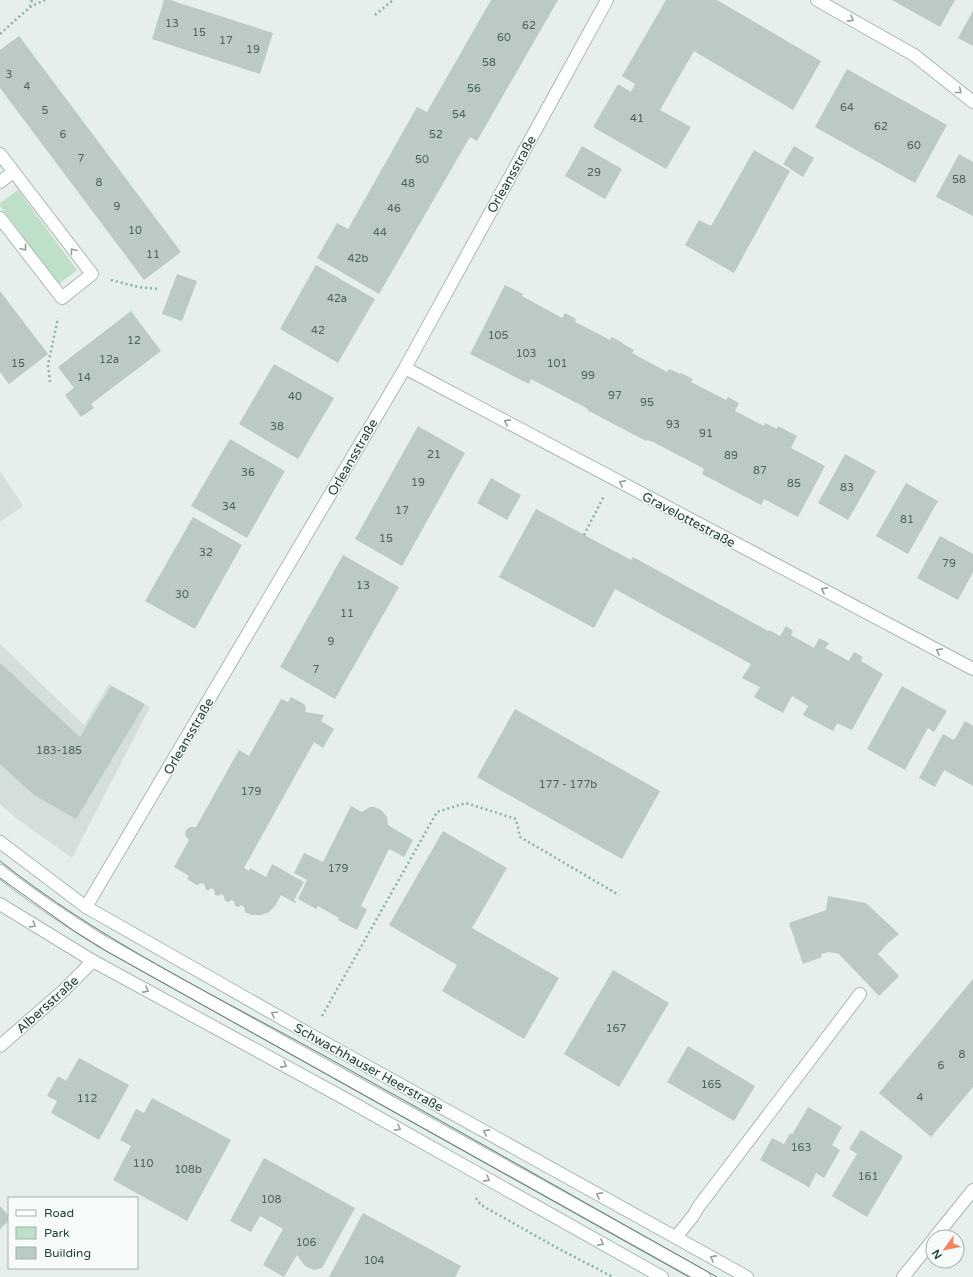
<svg xmlns="http://www.w3.org/2000/svg" width="973" height="1277" viewBox="0 0 973 1277" font-family="'Varela Round',sans-serif">
	<rect width="100%" height="100%" fill="#e6efeb"/>
	<path fill="#d4dfda" d="M 0,471 L 23,506 L 0,522 Z
		M 0,644 L 84,725 L 109,684 L 150,707 L 72,858 L 16,818 L 0,804 Z"/>
	<path fill="#bfe0c8" d="M 18,190 L 77,270 L 59,284 L 0,206 L 0,203 Z"/>
	<path fill="#bbcac4" d="M 164,0 L 170,0 L 273,33 L 260,74 L 152,39 Z
		M 491,0 L 558,0 L 477,141 L 470,137 L 379,294 L 317,258 L 337,223 L 348,229 L 417,107 L 427,112 Z
		M 666,0 L 717,0 L 821,61 L 793,110 L 694,51 L 660,110 L 691,127 L 666,169 L 593,127 L 618,84 L 631,92 L 635,84 L 622,76 Z
		M 892,0 L 955,0 L 940,27 Z
		M 973,11 L 973,46 L 958,38 Z
		M 19,36 L 181,252 L 144,280 L 0,88 L 0,50 Z
		M 847,69 L 947,125 L 915,183 L 815,127 Z
		M 582,146 L 622,169 L 605,199 L 565,176 Z
		M 794,146 L 814,158 L 803,177 L 783,164 Z
		M 754,150 L 790,171 L 734,273 L 685,245 L 699,220 L 711,226 Z
		M 959,154 L 973,162 L 973,216 L 936,197 Z
		M 316,265 L 375,299 L 338,363 L 280,329 Z
		M 177,274 L 197,281 L 182,321 L 162,314 Z
		M 505,285 L 523,294 L 522,296 L 562,318 L 565,313 L 576,319 L 575,322 L 593,331 L 610,340 L 612,337 L 623,343 L 623,344 L 634,350 L 632,353 L 667,372 L 669,369 L 680,374 L 681,373 L 693,379 L 691,382 L 726,400 L 728,397 L 739,403 L 735,411 L 764,426 L 765,423 L 777,429 L 778,426 L 797,436 L 791,448 L 825,466 L 798,517 L 764,499 L 761,505 L 702,474 L 704,469 L 699,466 L 653,442 L 647,440 L 646,441 L 587,410 L 588,409 L 531,379 L 529,384 L 470,354 Z
		M 0,291 L 48,354 L 9,384 L 0,372 Z
		M 131,311 L 161,351 L 91,404 L 94,408 L 81,417 L 65,395 L 74,388 L 58,367 Z
		M 274,364 L 334,398 L 298,459 L 239,424 Z
		M 418,426 L 465,453 L 402,566 L 355,539 Z
		M 230,439 L 285,471 L 247,538 L 191,506 Z
		M 845,454 L 876,471 L 848,520 L 818,503 Z
		M 491,478 L 521,495 L 507,520 L 477,503 Z
		M 906,483 L 938,501 L 908,554 L 876,536 Z
		M 536,509 L 631,560 L 633,557 L 768,631 L 769,630 L 780,636 L 786,626 L 793,631 L 791,635 L 814,648 L 819,638 L 829,643 L 825,648 L 849,661 L 854,652 L 863,657 L 861,661 L 883,674 L 852,730 L 837,723 L 833,731 L 803,715 L 808,706 L 792,696 L 783,713 L 754,697 L 760,687 L 742,678 L 751,664 L 615,589 L 594,628 L 499,577 Z
		M 193,517 L 242,545 L 195,629 L 145,601 Z
		M 940,536 L 973,554 L 973,572 L 958,600 L 917,578 Z
		M 343,555 L 399,587 L 335,699 L 280,667 Z
		M 0,663 L 80,737 L 111,686 L 145,704 L 76,819 L 34,795 L 0,764 Z
		M 902,686 L 947,711 L 934,732 L 928,728 L 905,770 L 867,749 Z
		M 291,697 L 304,704 L 306,708 L 305,712 L 324,715 L 321,721 L 334,729 L 323,748 L 314,742 L 244,868 L 249,871 L 250,868 L 266,877 L 272,864 L 304,882 L 294,900 L 296,902 L 295,903 L 281,895 L 275,906 L 269,912 L 261,915 L 251,915 L 245,912 L 244,907 L 241,905 L 239,907 L 235,906 L 234,901 L 231,900 L 229,902 L 225,901 L 224,896 L 221,894 L 219,896 L 215,895 L 214,890 L 212,888 L 209,890 L 206,890 L 204,884 L 202,883 L 197,885 L 187,879 L 189,876 L 174,867 L 189,840 L 185,835 L 186,830 L 190,827 L 196,827 L 239,750 L 249,756 L 281,699 L 288,702 Z
		M 515,709 L 660,791 L 622,859 L 477,777 Z
		M 965,721 L 973,726 L 973,786 L 944,770 L 935,787 L 919,778 L 943,734 L 954,740 Z
		M 351,806 L 362,812 L 370,807 L 374,807 L 381,810 L 387,817 L 388,825 L 413,840 L 404,857 L 389,849 L 361,906 L 367,909 L 357,930 L 338,920 L 339,918 L 318,906 L 316,909 L 298,899 L 307,880 L 294,873 L 304,853 L 323,862 Z
		M 443,831 L 507,868 L 472,928 L 559,978 L 524,1039 L 442,991 L 457,965 L 389,925 Z
		M 828,896 L 866,903 L 899,934 L 887,944 L 878,954 L 899,976 L 879,996 L 839,954 L 829,952 L 821,954 L 822,957 L 803,964 L 789,923 L 826,910 Z
		M 613,970 L 669,1003 L 619,1087 L 564,1054 Z
		M 973,979 L 973,1087 L 931,1137 L 879,1093 Z
		M 688,1046 L 755,1086 L 734,1121 L 667,1082 Z
		M 79,1058 L 129,1085 L 99,1140 L 51,1113 L 57,1101 L 47,1096 L 58,1076 L 66,1081 Z
		M 152,1098 L 231,1140 L 187,1221 L 113,1180 L 131,1146 L 120,1140 L 136,1109 L 144,1113 Z
		M 808,1107 L 842,1127 L 832,1145 L 840,1150 L 824,1178 L 816,1173 L 809,1188 L 807,1186 L 760,1160 L 772,1138 L 784,1144 L 790,1133 L 792,1135 Z
		M 861,1130 L 903,1156 L 867,1217 L 832,1196 L 857,1154 L 849,1149 Z
		M 264,1158 L 355,1208 L 322,1268 L 314,1270 L 305,1266 L 297,1255 L 284,1277 L 263,1265 L 283,1229 L 260,1216 L 251,1232 L 230,1221 Z
		M 0,1206 L 9,1216 L 9,1220 L 0,1229 Z
		M 363,1213 L 461,1266 L 455,1277 L 329,1277 Z"/>
	<g fill="none" stroke-linecap="round" stroke-linejoin="round">
		<g stroke="#a8b8b2" stroke-width="14">
			<path id="service" d="M 0,871 C 32,897 68,920 103,942 L 704,1277
				M 676,1237 L 693,1216 L 699,1206 L 860,994"/>
		</g>
		<g stroke="#a8b8b2" stroke-width="14">
			<path id="minor" d="M 817,0 L 914,55 L 973,102
				M 0,154 L 92,274 L 62,298 L 0,218
				M 0,182 L 13,172
				M 405,368 L 973,669
				M 86,907 L 405,368 L 607,0
				M 0,1046 L 63,991 L 93,961
				M 935,1237 L 973,1190
				M 903,1277 L 933,1240"/>
		</g>
		<g stroke="#a4bbb3" stroke-width="14">
			<path id="secondary" d="M 0,842 L 86,907 L 311,1035 L 747,1277
				M 0,904 L 93,961 L 342,1097 L 662,1277"/>
		</g>
		<path stroke="#86b3a5" stroke-width="2.5" stroke-dasharray="2 3" stroke-linecap="butt" d="M 30,7 L 32,0
			M 375,15 L 393,0
			M 0,34 L 30,7 L 45,0
			M 111,280 L 138,287 L 159,289
			M 50,382 L 48,365 L 58,318
			M 584,535 L 604,496
			M 322,1016 L 437,812 L 466,803 L 516,819 L 520,837 L 619,895
			M 476,1198 L 481,1205 L 561,1250 L 613,1277"/>
		<use href="#service" stroke="#fff" stroke-width="12"/>
		<use href="#minor" stroke="#fff" stroke-width="12"/>
		<use href="#secondary" stroke="#fff" stroke-width="12"/>
		<path stroke="#5f7d75" stroke-width="1" d="M 0,861 C 98,939 212,994 321,1054 C 453,1127 585,1203 717,1277
			M 0,878 L 74,931 L 108,952 L 689,1277"/>
	</g>
	<defs><path id="oneway-chevron" d="M-2-3.5L2.5 0L-2 3.5" fill="none" stroke-width="1.6" stroke-linecap="round" stroke-linejoin="round"/></defs>
	<g stroke="#92a09c">
		<use href="#oneway-chevron" transform="translate(851 19) rotate(29)"/>
		<use href="#oneway-chevron" transform="translate(959 91) rotate(39)"/>
		<use href="#oneway-chevron" transform="translate(24 248) rotate(52)"/>
		<use href="#oneway-chevron" transform="translate(73 251) rotate(-127)"/>
		<use href="#oneway-chevron" transform="translate(507 422) rotate(-152)"/>
		<use href="#oneway-chevron" transform="translate(622 483) rotate(-152)"/>
		<use href="#oneway-chevron" transform="translate(824 590) rotate(-152)"/>
		<use href="#oneway-chevron" transform="translate(939 651) rotate(-152)"/>
		<use href="#oneway-chevron" transform="translate(33 925) rotate(32)"/>
		<use href="#oneway-chevron" transform="translate(146 990) rotate(29)"/>
		<use href="#oneway-chevron" transform="translate(274 1014) rotate(-150)"/>
		<use href="#oneway-chevron" transform="translate(284 1065) rotate(29)"/>
		<use href="#oneway-chevron" transform="translate(398 1128) rotate(29)"/>
		<use href="#oneway-chevron" transform="translate(486 1132) rotate(-151)"/>
		<use href="#oneway-chevron" transform="translate(487 1179) rotate(29)"/>
		<use href="#oneway-chevron" transform="translate(599 1195) rotate(-151)"/>
		<use href="#oneway-chevron" transform="translate(601 1243) rotate(29)"/>
		<use href="#oneway-chevron" transform="translate(713 1258) rotate(-151)"/>
	</g>
	<g text-anchor="middle" stroke-width="3" stroke-linejoin="round" paint-order="stroke">
		<g font-size="11" fill="#4a645c">
			<text x="172" y="27">13</text>
			<text x="529" y="29">62</text>
			<text x="199" y="36">15</text>
			<text x="504" y="41">60</text>
			<text x="226" y="44">17</text>
			<text x="253" y="53">19</text>
			<text x="489" y="66">58</text>
			<text x="9" y="78">3</text>
			<text x="27" y="90">4</text>
			<text x="474" y="92">56</text>
			<text x="847" y="111">64</text>
			<text x="45" y="114">5</text>
			<text x="459" y="118">54</text>
			<text x="637" y="122">41</text>
			<text x="881" y="130">62</text>
			<text x="63" y="138">6</text>
			<text x="436" y="138">52</text>
			<text x="914" y="149">60</text>
			<text x="81" y="162">7</text>
			<text x="422" y="163">50</text>
			<text x="594" y="176">29</text>
			<text x="959" y="183">58</text>
			<text x="99" y="186">8</text>
			<text x="408" y="187">48</text>
			<text x="117" y="210">9</text>
			<text x="394" y="212">46</text>
			<text x="135" y="234">10</text>
			<text x="380" y="236">44</text>
			<text x="153" y="258">11</text>
			<text x="358" y="262">42b</text>
			<text x="337" y="302">42a</text>
			<text x="318" y="334">42</text>
			<text x="498" y="339">105</text>
			<text x="134" y="344">12</text>
			<text x="526" y="357">103</text>
			<text x="109" y="363">12a</text>
			<text x="18" y="367">15</text>
			<text x="557" y="367">101</text>
			<text x="588" y="379">99</text>
			<text x="84" y="381">14</text>
			<text x="615" y="399">97</text>
			<text x="295" y="400">40</text>
			<text x="647" y="406">95</text>
			<text x="673" y="428">93</text>
			<text x="277" y="430">38</text>
			<text x="706" y="437">91</text>
			<text x="434" y="458">21</text>
			<text x="731" y="459">89</text>
			<text x="760" y="474">87</text>
			<text x="248" y="476">36</text>
			<text x="418" y="486">19</text>
			<text x="794" y="487">85</text>
			<text x="847" y="491">83</text>
			<text x="229" y="510">34</text>
			<text x="402" y="514">17</text>
			<text x="907" y="523">81</text>
			<text x="386" y="542">15</text>
			<text x="206" y="556">32</text>
			<text x="949" y="567">79</text>
			<text x="363" y="589">13</text>
			<text x="182" y="598">30</text>
			<text x="347" y="617">11</text>
			<text x="331" y="645">9</text>
			<text x="316" y="673">7</text>
			<text x="59" y="754">183-185</text>
			<text x="568" y="788">177 - 177b</text>
			<text x="251" y="795">179</text>
			<text x="338" y="872">179</text>
			<text x="616" y="1032">167</text>
			<text x="962" y="1058">8</text>
			<text x="941" y="1069">6</text>
			<text x="711" y="1088">165</text>
			<text x="920" y="1101">4</text>
			<text x="87" y="1102">112</text>
			<text x="801" y="1151">163</text>
			<text x="143" y="1167">110</text>
			<text x="188" y="1173">108b</text>
			<text x="868" y="1180">161</text>
			<text x="271" y="1203">108</text>
			<text x="306" y="1246">106</text>
			<text x="374" y="1264">104</text>
		</g>
		<g font-size="13" fill="#24423a" stroke="#f7fbf9">
			<text transform="translate(511 174) rotate(-61)" y="5">Orleansstraße</text>
			<text transform="translate(352 457) rotate(-60)" y="5">Orleansstraße</text>
			<text transform="translate(689 519) rotate(28)" y="5">Gravelottestraße</text>
			<text transform="translate(188 736) rotate(-60)" y="5">Orleansstraße</text>
			<text transform="translate(47 1004) rotate(-42)" y="5">Albersstraße</text>
			<text transform="translate(369 1067) rotate(29)" y="5">Schwachhauser Heerstraße</text>
		</g>
	</g>
	<rect x="8" y="1197" width="130" height="72" fill="#f7fbf9" stroke="#a3b1ad"/>
	<rect x="16" y="1210" width="20" height="6" fill="#ffffff" stroke="#a3b1ad"/>
	<text x="44" y="1217" font-size="12" fill="#24423a">Road</text>
	<rect x="16" y="1227" width="20" height="12" fill="#bfe0c8" stroke="#a3b1ad"/>
	<text x="44" y="1237" font-size="12" fill="#24423a">Park</text>
	<rect x="16" y="1247" width="20" height="12" fill="#bbcac4" stroke="#a3b1ad"/>
	<text x="44" y="1257" font-size="12" fill="#24423a">Building</text>
	<g transform="translate(945 1249) rotate(237)"><circle r="19" fill="#f7fbf9" stroke="#a3b1ad"/>
	<path d="M0-3L7 15L0 10L-7 15Z" fill="#f4845f"/>
	<text y="-6" font-size="11" font-weight="bold" text-anchor="middle" fill="#24423a">N</text>
	</g>
</svg>
